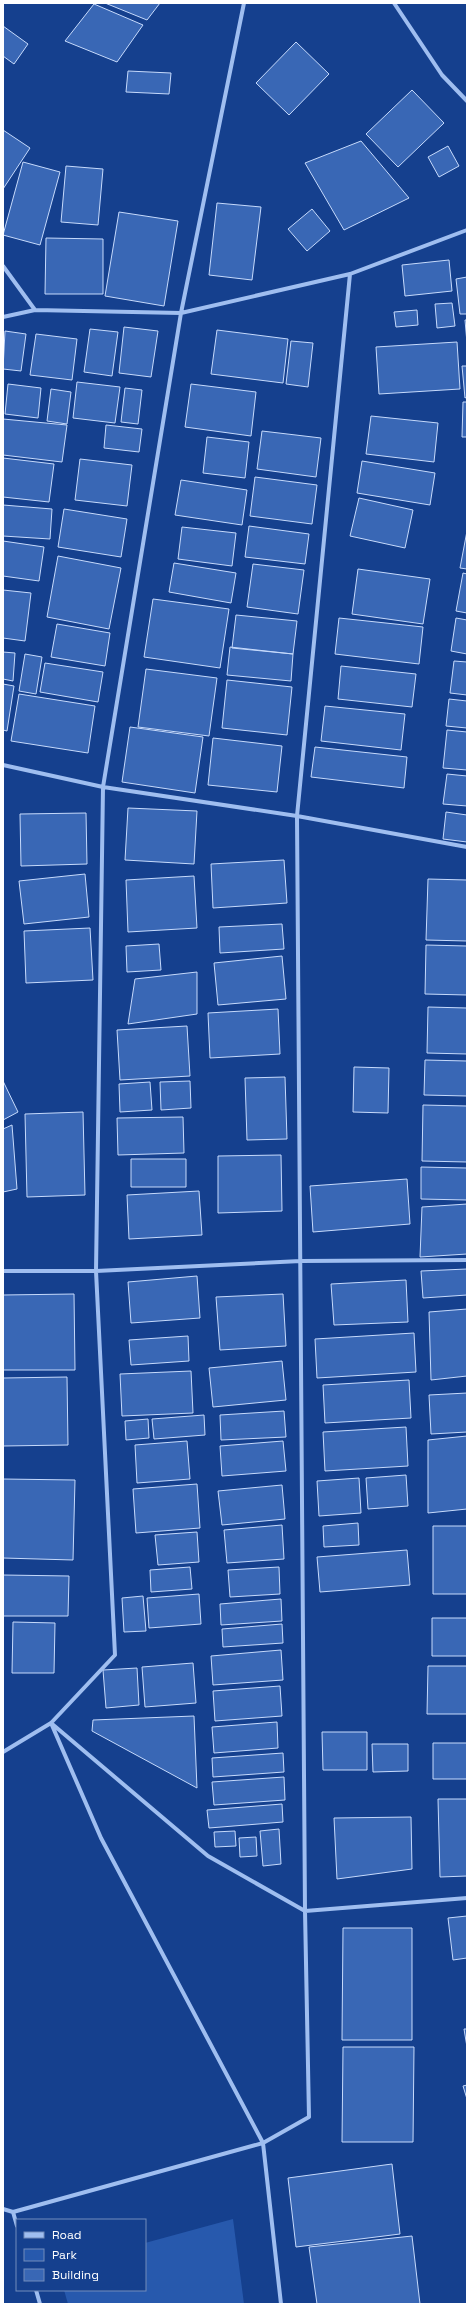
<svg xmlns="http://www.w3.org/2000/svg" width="470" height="2307" viewBox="0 0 470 2307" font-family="'Space Grotesk',sans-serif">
	<rect width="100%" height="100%" fill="#15408e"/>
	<path fill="#2759ad" d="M 233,2219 L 244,2304 L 68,2304 L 64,2290 L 145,2290 L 145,2243 Z"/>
	<path fill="#3967b5" stroke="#c6dafc" d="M 105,3 L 160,3 L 147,20 Z
		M 94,4 L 143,25 L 117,62 L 65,41 Z
		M 3,26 L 28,44 L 14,64 L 3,56 Z
		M 296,42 L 329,74 L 289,115 L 256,83 Z
		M 128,71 L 171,73 L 169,94 L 126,92 Z
		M 412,90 L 444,123 L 398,167 L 366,134 Z
		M 3,130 L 30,148 L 3,189 Z
		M 361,141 L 409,198 L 344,230 L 305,163 Z
		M 448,146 L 459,166 L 439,177 L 428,157 Z
		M 23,162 L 60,172 L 40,245 L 3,235 Z
		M 66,166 L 103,169 L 98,225 L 61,222 Z
		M 217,203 L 261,207 L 252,280 L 209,275 Z
		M 312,209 L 330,231 L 307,251 L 288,229 Z
		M 119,212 L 178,221 L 164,306 L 105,296 Z
		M 46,238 L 103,239 L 103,294 L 45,294 Z
		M 449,260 L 452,291 L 405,296 L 402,265 Z
		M 467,277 L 467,314 L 460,314 L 456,279 Z
		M 452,303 L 455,326 L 437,328 L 435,304 Z
		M 417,310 L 418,325 L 396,327 L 394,312 Z
		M 465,320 L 467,320 L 467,343 Z
		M 124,327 L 158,331 L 151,377 L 119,373 Z
		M 90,329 L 118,332 L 112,376 L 84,372 Z
		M 217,330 L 288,339 L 283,383 L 211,374 Z
		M 5,331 L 26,334 L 21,371 L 3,369 Z
		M 36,334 L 77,339 L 72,380 L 30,375 Z
		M 291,341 L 313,343 L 308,387 L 286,384 Z
		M 457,342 L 460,389 L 379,394 L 376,347 Z
		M 462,366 L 467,366 L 467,397 L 465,398 Z
		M 77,382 L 120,387 L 115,423 L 73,418 Z
		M 8,384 L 41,388 L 38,418 L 5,414 Z
		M 191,384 L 256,392 L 251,436 L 185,427 Z
		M 125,388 L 142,390 L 138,424 L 121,422 Z
		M 51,389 L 71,392 L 67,424 L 47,421 Z
		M 463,402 L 467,402 L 467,437 L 462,437 Z
		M 371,416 L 438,423 L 434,462 L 366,454 Z
		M 3,419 L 67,425 L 62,462 L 3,455 Z
		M 106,425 L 142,429 L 139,452 L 104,448 Z
		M 262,431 L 321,438 L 316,477 L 257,469 Z
		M 207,437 L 249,442 L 245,478 L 203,473 Z
		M 3,458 L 54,464 L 49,502 L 3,497 Z
		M 80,459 L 132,465 L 127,506 L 75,500 Z
		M 362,461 L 435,473 L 430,505 L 357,493 Z
		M 255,477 L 317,485 L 312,524 L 250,516 Z
		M 181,480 L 247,490 L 242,525 L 175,515 Z
		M 359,498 L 413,510 L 405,548 L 350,536 Z
		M 3,505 L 52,509 L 50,539 L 3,536 Z
		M 64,509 L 127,519 L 121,557 L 58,547 Z
		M 249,526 L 309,534 L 305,564 L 245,557 Z
		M 182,527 L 236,533 L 232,566 L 178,559 Z
		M 467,531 L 467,569 L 460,568 Z
		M 3,541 L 44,547 L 39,581 L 3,576 Z
		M 58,556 L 121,568 L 109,629 L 47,617 Z
		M 174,563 L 236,573 L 231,603 L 169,592 Z
		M 253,564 L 304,570 L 298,614 L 247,607 Z
		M 358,569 L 430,579 L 423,624 L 352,614 Z
		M 463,573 L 467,574 L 467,613 L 456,611 Z
		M 3,590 L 31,593 L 25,641 L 3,638 Z
		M 153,599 L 229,609 L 220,668 L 144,657 Z
		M 236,615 L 297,621 L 293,654 L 232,648 Z
		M 339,618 L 423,627 L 419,664 L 335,654 Z
		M 456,618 L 467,620 L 467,654 L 451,651 Z
		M 57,624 L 110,633 L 105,666 L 51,657 Z
		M 230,647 L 293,654 L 291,681 L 227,675 Z
		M 3,652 L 15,653 L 13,681 L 3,679 Z
		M 25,654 L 42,657 L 36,694 L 19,691 Z
		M 454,661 L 467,662 L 467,695 L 450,693 Z
		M 45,663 L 103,672 L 98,702 L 40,692 Z
		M 341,666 L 416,674 L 412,707 L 338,699 Z
		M 146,669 L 217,678 L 209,736 L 138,727 Z
		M 227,680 L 292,687 L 287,735 L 222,728 Z
		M 3,684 L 14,686 L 7,731 L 3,730 Z
		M 19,694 L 95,706 L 88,753 L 11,741 Z
		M 449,699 L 467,701 L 467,728 L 446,726 Z
		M 325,706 L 405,714 L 401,750 L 321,741 Z
		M 130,727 L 203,737 L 195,793 L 122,782 Z
		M 447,730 L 467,732 L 467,770 L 443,768 Z
		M 213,738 L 282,746 L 277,792 L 208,785 Z
		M 315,747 L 407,757 L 404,788 L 311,777 Z
		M 447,774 L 467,776 L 467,806 L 443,804 Z
		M 128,808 L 197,811 L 194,864 L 125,860 Z
		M 446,812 L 467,815 L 467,842 L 443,839 Z
		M 86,813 L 87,864 L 21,866 L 20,814 Z
		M 284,860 L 287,903 L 213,908 L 211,864 Z
		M 85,874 L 89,917 L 24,924 L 19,881 Z
		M 194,876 L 197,928 L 128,932 L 126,880 Z
		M 428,879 L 467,880 L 467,941 L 426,940 Z
		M 282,924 L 284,949 L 220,953 L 219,927 Z
		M 90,928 L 93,980 L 26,983 L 24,931 Z
		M 159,944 L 161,970 L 127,972 L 126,946 Z
		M 426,945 L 467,946 L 467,995 L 425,994 Z
		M 282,956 L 286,999 L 218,1005 L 214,963 Z
		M 197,972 L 197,1014 L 128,1024 L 135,979 Z
		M 428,1007 L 467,1008 L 467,1054 L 427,1053 Z
		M 278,1009 L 280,1054 L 210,1058 L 208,1013 Z
		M 187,1026 L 190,1076 L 120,1080 L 117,1030 Z
		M 425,1060 L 467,1061 L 467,1096 L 424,1095 Z
		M 354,1067 L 389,1068 L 388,1113 L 353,1112 Z
		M 285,1077 L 287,1139 L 247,1140 L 245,1078 Z
		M 3,1081 L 18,1112 L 3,1120 Z
		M 190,1081 L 191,1108 L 161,1110 L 160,1082 Z
		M 150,1082 L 152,1110 L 120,1112 L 119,1084 Z
		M 423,1105 L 467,1106 L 467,1162 L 422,1161 Z
		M 83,1112 L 85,1195 L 27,1197 L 25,1114 Z
		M 183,1117 L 184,1153 L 118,1155 L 117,1118 Z
		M 12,1125 L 17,1189 L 3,1192 L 3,1129 Z
		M 281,1155 L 282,1211 L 218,1213 L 218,1156 Z
		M 131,1159 L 186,1159 L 186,1187 L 131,1187 Z
		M 421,1167 L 467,1168 L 467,1200 L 421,1199 Z
		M 407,1179 L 410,1224 L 313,1232 L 310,1186 Z
		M 199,1191 L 202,1235 L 129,1239 L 127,1195 Z
		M 467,1204 L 467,1254 L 420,1257 L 422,1207 Z
		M 467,1269 L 467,1295 L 423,1298 L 421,1271 Z
		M 197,1276 L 200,1318 L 131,1323 L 128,1282 Z
		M 406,1280 L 408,1322 L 334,1325 L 331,1284 Z
		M 74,1294 L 75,1370 L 3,1370 L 3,1295 Z
		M 283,1294 L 286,1346 L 220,1350 L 216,1297 Z
		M 467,1309 L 467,1376 L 431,1380 L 429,1312 Z
		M 414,1333 L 416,1372 L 317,1378 L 315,1339 Z
		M 188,1336 L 189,1361 L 131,1365 L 129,1340 Z
		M 282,1361 L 286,1400 L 213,1407 L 209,1368 Z
		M 191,1371 L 193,1413 L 122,1416 L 120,1374 Z
		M 67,1377 L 68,1445 L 3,1446 L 3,1378 Z
		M 409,1380 L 411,1418 L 325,1423 L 323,1385 Z
		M 467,1393 L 467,1432 L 431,1434 L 429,1395 Z
		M 284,1411 L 286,1437 L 221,1440 L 220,1415 Z
		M 204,1415 L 205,1435 L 154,1439 L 152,1419 Z
		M 148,1419 L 149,1438 L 126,1440 L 125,1421 Z
		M 406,1427 L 408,1466 L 325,1471 L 323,1432 Z
		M 467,1436 L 467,1509 L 428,1513 L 428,1440 Z
		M 187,1441 L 190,1479 L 137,1483 L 135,1445 Z
		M 283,1441 L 286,1471 L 222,1476 L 220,1446 Z
		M 406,1475 L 408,1506 L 368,1509 L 366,1478 Z
		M 359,1478 L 361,1513 L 319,1516 L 317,1481 Z
		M 3,1479 L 75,1480 L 73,1560 L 3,1558 Z
		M 197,1484 L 200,1528 L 136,1533 L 133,1489 Z
		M 282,1485 L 285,1519 L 222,1525 L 218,1491 Z
		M 358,1523 L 359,1545 L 324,1547 L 323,1526 Z
		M 282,1525 L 284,1559 L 227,1563 L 224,1530 Z
		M 433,1526 L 467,1526 L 467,1594 L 433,1594 Z
		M 197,1532 L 199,1562 L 158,1565 L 155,1535 Z
		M 407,1550 L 410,1585 L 320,1592 L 317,1557 Z
		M 190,1567 L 192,1589 L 151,1592 L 150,1570 Z
		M 279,1567 L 280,1594 L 230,1597 L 228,1570 Z
		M 3,1575 L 69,1576 L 68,1616 L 3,1616 Z
		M 199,1594 L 201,1624 L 149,1628 L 147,1598 Z
		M 143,1596 L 146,1631 L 124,1632 L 122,1598 Z
		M 281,1599 L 282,1621 L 221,1625 L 220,1604 Z
		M 432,1618 L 467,1618 L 467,1656 L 432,1656 Z
		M 13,1622 L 55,1623 L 54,1673 L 12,1673 Z
		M 282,1624 L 283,1643 L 223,1647 L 222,1629 Z
		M 281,1650 L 283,1680 L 213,1685 L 211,1656 Z
		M 193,1663 L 196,1703 L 145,1707 L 142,1667 Z
		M 428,1666 L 467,1666 L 467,1714 L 427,1714 Z
		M 137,1668 L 139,1705 L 106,1708 L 103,1670 Z
		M 280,1686 L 282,1716 L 215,1721 L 213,1691 Z
		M 194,1716 L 197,1788 L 92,1731 L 93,1720 Z
		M 277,1722 L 278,1748 L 214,1753 L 212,1727 Z
		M 322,1732 L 367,1732 L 367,1770 L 323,1770 Z
		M 433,1743 L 467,1743 L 467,1779 L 433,1779 Z
		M 372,1744 L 408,1744 L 408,1771 L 373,1772 Z
		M 283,1753 L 284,1772 L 213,1777 L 212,1758 Z
		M 284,1777 L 285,1800 L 214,1805 L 212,1782 Z
		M 438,1799 L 467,1799 L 467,1876 L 440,1877 Z
		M 282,1804 L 283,1822 L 209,1828 L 207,1810 Z
		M 411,1817 L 412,1869 L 337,1879 L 334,1818 Z
		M 279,1829 L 281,1864 L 263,1866 L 260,1831 Z
		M 235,1831 L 236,1846 L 215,1847 L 214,1832 Z
		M 256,1837 L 257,1856 L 240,1857 L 239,1838 Z
		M 467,1916 L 467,1958 L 453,1960 L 448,1918 Z
		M 343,1928 L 412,1928 L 412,2040 L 342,2040 Z
		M 464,2029 L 467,2029 L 467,2047 Z
		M 343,2047 L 414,2047 L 413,2142 L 342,2142 Z
		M 467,2085 L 467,2099 L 463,2086 Z
		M 392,2164 L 400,2234 L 296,2247 L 288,2178 Z
		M 412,2236 L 420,2304 L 317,2304 L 309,2247 Z"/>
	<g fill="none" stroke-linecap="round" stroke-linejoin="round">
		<path stroke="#9fbef0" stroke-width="4" d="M 394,3 L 442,75 L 467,101
			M 3,266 L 35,310
			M 3,317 L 35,310 L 181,313 L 350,274 L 467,230
			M 3,765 L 103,787 L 297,816 L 467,847
			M 3,1271 L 96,1271 L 301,1261 L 467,1260
			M 3,1752 L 51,1723 L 115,1655 L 96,1271 L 103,787 L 181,313 L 244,3
			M 3,2209 L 13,2212 L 263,2143 L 309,2117 L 305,1911 L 297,816 L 350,274
			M 13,2212 L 17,2226
			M 36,2290 L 40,2304
			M 281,2304 L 263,2143 L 101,1838 L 51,1723 L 208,1856 L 305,1911 L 467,1898"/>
	</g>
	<rect width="470" height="2307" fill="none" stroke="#ffffff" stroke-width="8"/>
	<rect x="16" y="2219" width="130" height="72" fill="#15408e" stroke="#738cbb"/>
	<rect x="24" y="2232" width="20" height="6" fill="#9fbef0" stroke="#738cbb"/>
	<text x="52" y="2239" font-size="12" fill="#ffffff">Road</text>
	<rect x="24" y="2249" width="20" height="12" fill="#2759ad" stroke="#738cbb"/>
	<text x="52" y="2259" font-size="12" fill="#ffffff">Park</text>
	<rect x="24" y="2269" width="20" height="12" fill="#3967b5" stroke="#738cbb"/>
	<text x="52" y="2279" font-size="12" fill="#ffffff">Building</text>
</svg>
